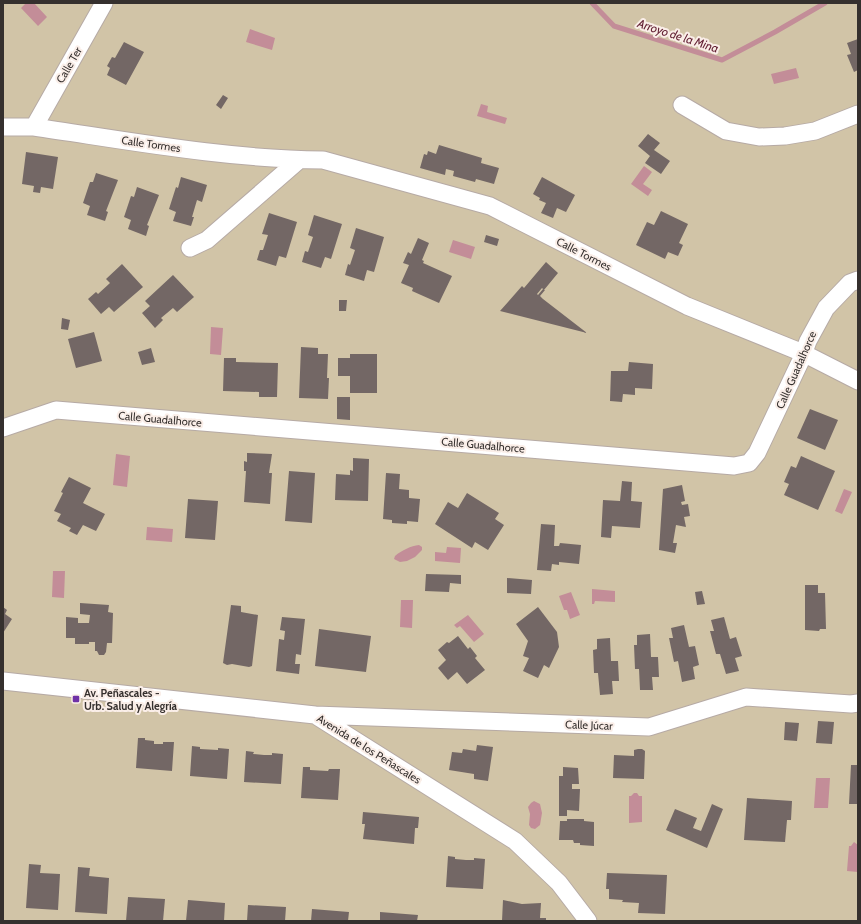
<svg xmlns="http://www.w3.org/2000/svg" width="861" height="924" viewBox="0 0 861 924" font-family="Cabin,sans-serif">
	<rect width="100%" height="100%" fill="#ede1db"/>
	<path fill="#d1c4a7" d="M 3,3 L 858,3 L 858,921 L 3,921 Z"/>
	<path fill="#c38d98" d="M 26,3 L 34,3 L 47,17 L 38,26 L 21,8 Z
		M 250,29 L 275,38 L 272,50 L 246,42 Z
		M 796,68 L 799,78 L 774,84 L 771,74 Z
		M 481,104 L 488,106 L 487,112 L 507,118 L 505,124 L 477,116 Z
		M 644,166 L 652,172 L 643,184 L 652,190 L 648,196 L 631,184 Z
		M 453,240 L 475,247 L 471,259 L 449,252 Z
		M 211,327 L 223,328 L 221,355 L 210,354 Z
		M 116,454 L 130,456 L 127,487 L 113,485 Z
		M 844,489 L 852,492 L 842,514 L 835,511 Z
		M 147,527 L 173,529 L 172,542 L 146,540 Z
		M 419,545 L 422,547 L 422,550 L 415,557 L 407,561 L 400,562 L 394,559 L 395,556 C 402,550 411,546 419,545 Z
		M 447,547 L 461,548 L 460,563 L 435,561 L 435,552 L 446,553 Z
		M 53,571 L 65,571 L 64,598 L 52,597 Z
		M 592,589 L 615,591 L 615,602 L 595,601 L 594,604 L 592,604 Z
		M 571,592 L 580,615 L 570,619 L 567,610 L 564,610 L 559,596 Z
		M 401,600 L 413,600 L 412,628 L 400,627 Z
		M 468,615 L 484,634 L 474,642 L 460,626 L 457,628 L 454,625 Z
		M 816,778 L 830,778 L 828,808 L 814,808 Z
		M 634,793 L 637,793 L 639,796 L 642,796 L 642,822 L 629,823 L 629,796 L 631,796 Z
		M 534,801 L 540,804 L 542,813 L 540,825 L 535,829 L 531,828 L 529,825 L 530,814 L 528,807 L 531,803 Z
		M 854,842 L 858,845 L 858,872 L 847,871 L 849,846 L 851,846 Z"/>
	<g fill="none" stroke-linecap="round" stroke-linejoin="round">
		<path stroke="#c38d98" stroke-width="5" d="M 592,3 L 614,26 L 722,60 L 775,32 L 825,3"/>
	</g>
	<path fill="#736765" d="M 858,39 L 858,70 L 854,72 L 847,55 L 851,54 L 847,43 Z
		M 124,42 L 144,52 L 126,85 L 107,75 L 110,68 L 107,66 L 112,57 L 115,58 Z
		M 223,95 L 228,98 L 221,109 L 216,105 Z
		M 648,134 L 660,143 L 654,150 L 670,161 L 661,174 L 645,163 L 650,156 L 638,146 Z
		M 439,145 L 482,158 L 481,163 L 499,168 L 494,184 L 476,179 L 475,182 L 453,176 L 454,171 L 446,169 L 445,175 L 420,168 L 424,154 L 427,155 L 428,151 L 436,154 Z
		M 26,152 L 58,157 L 53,189 L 41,187 L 40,193 L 33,192 L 34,186 L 22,184 Z
		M 96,173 L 118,180 L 106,211 L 108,212 L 105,221 L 87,215 L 90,206 L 83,203 L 90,182 L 93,182 Z
		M 181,177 L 207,185 L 202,202 L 197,200 L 192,217 L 194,217 L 191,226 L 173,221 L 176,212 L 169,209 L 176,187 L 178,188 Z
		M 542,177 L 575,195 L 566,212 L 557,208 L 553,218 L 541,213 L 546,203 L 539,200 L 540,198 L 533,194 Z
		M 137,187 L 159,195 L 147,225 L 149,226 L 146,236 L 128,229 L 131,220 L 124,217 L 131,196 L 134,197 Z
		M 661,211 L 688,224 L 679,243 L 683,245 L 678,256 L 668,252 L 665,259 L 636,245 L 647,222 L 654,225 Z
		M 269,213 L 297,222 L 286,258 L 279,256 L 276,266 L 257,260 L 260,250 L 263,250 L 268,235 L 262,234 Z
		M 314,215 L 342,224 L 331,259 L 325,257 L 321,268 L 302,262 L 305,251 L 308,252 L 313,237 L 308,235 Z
		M 356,228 L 384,237 L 374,272 L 367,270 L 364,281 L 345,275 L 348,264 L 350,265 L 355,250 L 350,248 Z
		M 486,235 L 499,239 L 497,246 L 484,242 Z
		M 418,238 L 429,243 L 422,260 L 424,261 L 423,263 L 452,276 L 439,303 L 412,291 L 413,288 L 401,283 L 409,265 L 403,263 L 408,252 L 411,254 Z
		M 546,262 L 558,273 L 544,290 L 542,288 L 537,294 L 538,295 L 543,289 L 545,290 L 540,296 L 543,299 L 587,333 L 500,311 L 522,286 L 524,288 Z
		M 122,264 L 143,287 L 114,312 L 109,307 L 101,314 L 88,299 L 96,292 L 98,294 L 110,283 L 106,279 Z
		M 173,275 L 194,297 L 177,312 L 173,308 L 161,318 L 163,320 L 155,328 L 142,313 L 150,306 L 145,301 Z
		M 339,300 L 347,300 L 346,311 L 339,311 Z
		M 62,318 L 70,320 L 68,330 L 61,329 Z
		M 94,332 L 102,361 L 76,368 L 68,339 Z
		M 301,347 L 318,348 L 318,354 L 328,354 L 327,378 L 329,378 L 328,399 L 299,398 Z
		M 151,348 L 155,362 L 142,365 L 138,352 Z
		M 350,354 L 377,354 L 377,393 L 350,393 L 350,376 L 338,376 L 338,358 L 350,358 Z
		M 224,358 L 236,358 L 236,362 L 278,363 L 277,397 L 259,397 L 259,392 L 223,391 Z
		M 629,362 L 653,364 L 652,389 L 635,388 L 635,395 L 623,394 L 622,402 L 610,401 L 611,371 L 628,371 Z
		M 337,397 L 350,397 L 350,420 L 337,419 Z
		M 810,409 L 838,420 L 825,450 L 797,438 Z
		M 247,453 L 272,454 L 269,473 L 272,473 L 270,504 L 244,502 L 246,471 L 244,471 L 244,461 L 247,462 Z
		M 801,456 L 835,471 L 818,510 L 784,495 L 789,484 L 784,482 L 791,466 L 796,468 Z
		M 353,458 L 369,459 L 368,501 L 335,500 L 336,474 L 350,475 L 350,470 L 353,471 Z
		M 289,471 L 315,473 L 312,523 L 285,521 Z
		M 386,473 L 400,474 L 399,489 L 409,490 L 409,498 L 420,499 L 418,522 L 407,521 L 407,524 L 392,523 L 392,520 L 383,519 Z
		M 69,477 L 91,488 L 83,503 L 105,514 L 96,531 L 83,525 L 77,535 L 69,531 L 71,528 L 57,521 L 61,514 L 54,511 L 63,493 L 61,492 Z
		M 622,481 L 632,482 L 631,501 L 642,502 L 640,528 L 612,526 L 611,538 L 601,537 L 603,500 L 620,501 Z
		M 682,485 L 685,501 L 681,502 L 682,505 L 688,504 L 690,516 L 684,517 L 686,527 L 676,525 L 673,543 L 677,543 L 675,553 L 659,550 L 663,489 Z
		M 467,493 L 499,513 L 495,519 L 504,525 L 488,550 L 475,542 L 472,548 L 435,524 L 448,502 L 458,508 Z
		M 188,499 L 218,501 L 215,540 L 185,538 Z
		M 541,524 L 555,525 L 554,546 L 559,546 L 560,543 L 581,545 L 579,564 L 559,562 L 559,565 L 552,564 L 551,571 L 537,570 Z
		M 426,574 L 461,575 L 461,584 L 450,583 L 449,592 L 425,591 Z
		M 507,578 L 532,580 L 531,594 L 507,593 Z
		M 805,585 L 818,585 L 818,593 L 825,593 L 826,629 L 820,629 L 819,631 L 805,630 Z
		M 702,591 L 705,604 L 697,605 L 695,592 Z
		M 80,603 L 109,605 L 108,612 L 113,613 L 112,643 L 107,643 L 106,652 L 104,655 L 99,655 L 97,651 L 95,651 L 95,642 L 89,642 L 89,644 L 75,644 L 75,638 L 66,638 L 66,617 L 78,618 L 78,623 L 89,623 L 90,615 L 80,614 Z
		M 231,605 L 241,606 L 241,612 L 258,615 L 252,666 L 249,667 L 232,664 L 227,665 L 223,663 Z
		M 3,607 L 7,610 L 5,614 L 12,619 L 3,633 Z
		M 538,607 L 557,632 L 559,647 L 549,668 L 544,665 L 538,678 L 523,671 L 529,658 L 523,656 L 528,641 L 516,624 Z
		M 282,617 L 305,619 L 301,655 L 296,654 L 295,664 L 300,664 L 299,674 L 276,671 L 279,639 L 284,640 L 285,631 L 280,630 Z
		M 724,617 L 730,639 L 736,637 L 742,656 L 735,658 L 739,671 L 726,674 L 720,654 L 716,654 L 710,631 L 714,631 L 711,620 Z
		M 684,625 L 689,647 L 695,646 L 699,665 L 693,667 L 695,679 L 682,682 L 678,661 L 674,662 L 669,638 L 673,638 L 671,628 Z
		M 319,629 L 371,636 L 366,672 L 315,666 Z
		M 650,634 L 651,657 L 658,657 L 659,677 L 652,677 L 653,690 L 640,690 L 639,669 L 635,669 L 634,645 L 637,645 L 637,635 Z
		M 458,636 L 468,649 L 470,647 L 477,656 L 475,658 L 485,670 L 467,684 L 457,672 L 448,680 L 438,668 L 446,660 L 438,650 L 447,642 L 449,643 Z
		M 610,638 L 611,661 L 618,661 L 619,681 L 612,681 L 613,694 L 600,695 L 598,673 L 594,673 L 593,650 L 597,649 L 597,639 Z
		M 818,721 L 834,722 L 832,744 L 816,743 Z
		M 785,722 L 799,723 L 797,741 L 784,740 Z
		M 138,738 L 145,738 L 145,740 L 154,741 L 154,744 L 163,744 L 163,742 L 174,742 L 172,771 L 136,768 Z
		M 477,745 L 493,747 L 488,781 L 474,779 L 474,774 L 449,770 L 452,752 L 462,753 L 463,749 L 476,751 Z
		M 192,746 L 200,747 L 200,749 L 218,750 L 218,748 L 229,749 L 227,779 L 190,776 Z
		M 638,749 L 642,749 L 645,751 L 644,779 L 613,778 L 614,755 L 634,756 L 634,750 Z
		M 246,751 L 254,752 L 253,754 L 264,755 L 272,755 L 272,753 L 283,754 L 281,784 L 244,782 Z
		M 851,765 L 858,765 L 858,804 L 849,804 Z
		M 303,767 L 310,767 L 310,770 L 328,771 L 329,769 L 340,769 L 338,800 L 301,798 Z
		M 563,767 L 578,768 L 579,784 L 572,784 L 572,789 L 580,789 L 579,811 L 567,810 L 567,816 L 559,816 L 559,776 L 563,776 Z
		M 747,798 L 792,801 L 791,820 L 787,820 L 785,842 L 744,840 Z
		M 712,804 L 723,809 L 707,848 L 666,830 L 675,809 L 697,818 L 693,828 L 701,831 Z
		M 363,812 L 419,817 L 418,828 L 415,828 L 414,844 L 363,839 L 365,824 L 362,824 Z
		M 567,819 L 584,819 L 584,821 L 594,822 L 594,846 L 580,845 L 580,843 L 574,843 L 573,840 L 559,840 L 560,821 L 567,821 Z
		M 448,856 L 455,857 L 455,859 L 466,860 L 474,860 L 474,858 L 485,859 L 483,889 L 446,887 Z
		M 29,864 L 41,865 L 40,873 L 60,874 L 58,910 L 26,908 Z
		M 78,867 L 90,868 L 89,876 L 109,878 L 107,914 L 75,912 Z
		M 607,873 L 667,875 L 665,914 L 638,913 L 639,903 L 622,902 L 623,900 L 609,899 L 609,889 L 606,889 Z
		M 128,897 L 165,899 L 163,921 L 126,921 Z
		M 188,900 L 225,903 L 224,921 L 186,921 Z
		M 503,900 L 522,904 L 541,903 L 540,918 L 546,918 L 546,921 L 502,921 Z
		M 248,905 L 286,907 L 285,921 L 247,921 Z
		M 312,909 L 349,912 L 348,921 L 311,921 Z
		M 380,912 L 418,915 L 417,921 L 380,921 Z"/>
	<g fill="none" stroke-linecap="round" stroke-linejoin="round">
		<g stroke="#b6aaa5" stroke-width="19">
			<path id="minor" d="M 682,105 L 726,131 L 759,137 L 785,136 L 815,131 L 858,114
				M 3,127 L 34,127 C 130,141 226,159 323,160 L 490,206 L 687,306 L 803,353 L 858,381
				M 34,127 L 104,3
				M 190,248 L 207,240 L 299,160
				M 3,428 L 56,410 L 734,466 L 749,463 L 757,453 L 801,360 L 808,341 L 826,308 L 850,283 L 858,280
				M 3,681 L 315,715 L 515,841 L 559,883 L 588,921
				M 315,715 L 649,727 L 746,697 L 851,704 L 858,703"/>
		</g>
		<use href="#minor" stroke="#fff" stroke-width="17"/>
	</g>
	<rect fill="#6f31a7" stroke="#faeee8" stroke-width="1.5" x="72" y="695" width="8" height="8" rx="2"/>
	<g text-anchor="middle" stroke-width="4" stroke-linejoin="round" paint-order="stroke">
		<g font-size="11" fill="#35302e" stroke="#faeee8">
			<text transform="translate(69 65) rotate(-60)" y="4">Calle Ter</text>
			<text transform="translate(151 144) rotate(8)" y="4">Calle Tormes</text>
			<text transform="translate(584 254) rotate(27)" y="4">Calle Tormes</text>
			<text transform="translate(796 370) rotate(-66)" y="4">Calle Guadalhorce</text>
			<text transform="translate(160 419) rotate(5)" y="4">Calle Guadalhorce</text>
			<text transform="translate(483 445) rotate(5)" y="4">Calle Guadalhorce</text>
			<text transform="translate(589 725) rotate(2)" y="4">Calle Júcar</text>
			<text transform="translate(369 749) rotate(32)" y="4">Avenida de los Peñascales</text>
		</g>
		<g font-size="11" font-weight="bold" fill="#35302e" stroke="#faeee8" text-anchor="start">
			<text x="84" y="697">Av. Peñascales -<tspan x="84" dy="13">Urb. Salud y Alegría</tspan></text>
		</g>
		<g font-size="12" font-style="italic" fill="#632134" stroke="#faeee8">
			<text transform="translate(678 36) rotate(18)" y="4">Arroyo de la Mina</text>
		</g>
	</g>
	<rect width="861" height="924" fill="none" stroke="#35302e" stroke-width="8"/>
</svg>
